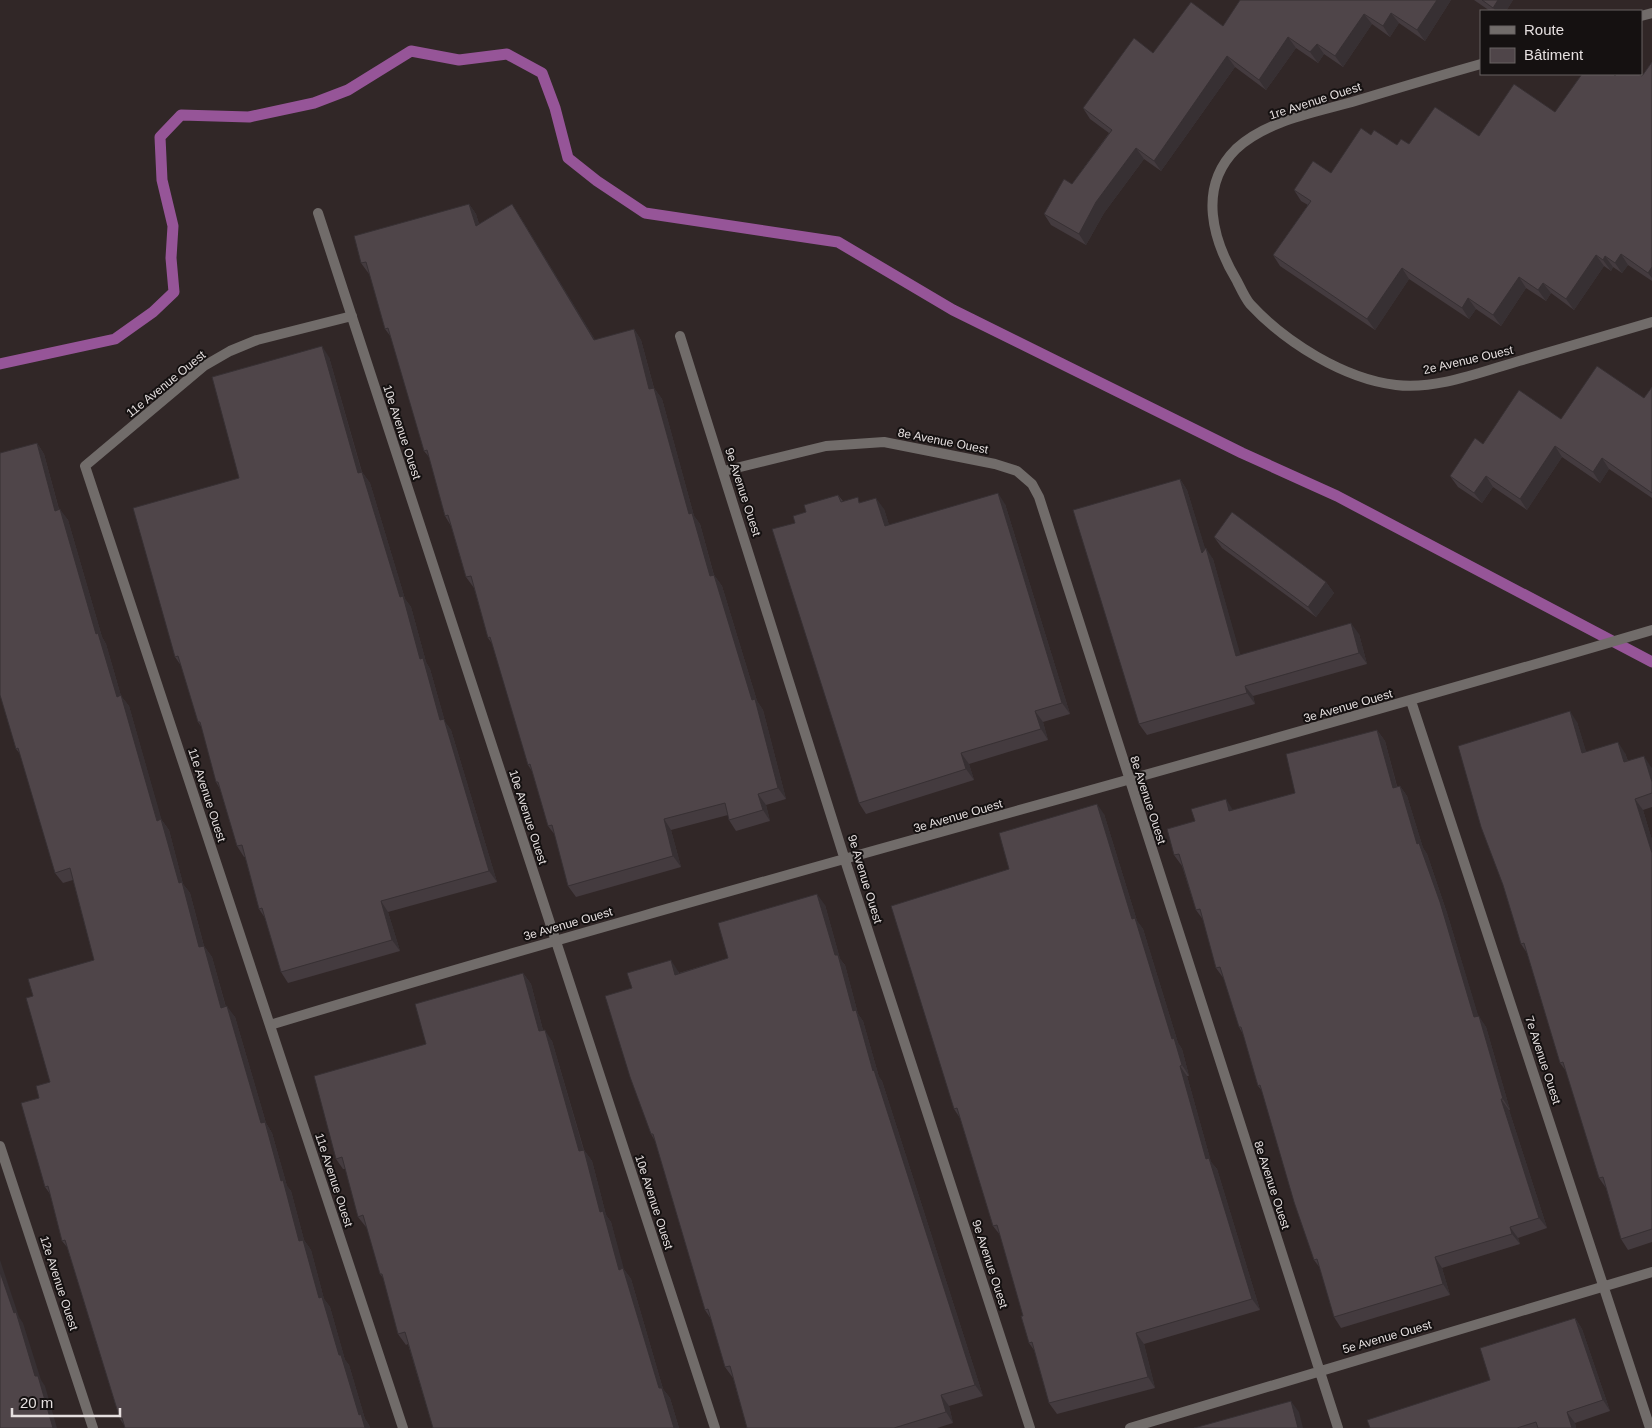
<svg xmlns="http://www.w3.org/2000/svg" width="1652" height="1428" viewBox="0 0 1652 1428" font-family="Helvetica,sans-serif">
	<rect width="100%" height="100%" fill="#312727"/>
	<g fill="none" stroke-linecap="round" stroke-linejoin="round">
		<path stroke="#965598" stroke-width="11" d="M 0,364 L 115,339 L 153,312 L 174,292 L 171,258 L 173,226 L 162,180 L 160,137 L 181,115 L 249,117 L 314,103 L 348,90 L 411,51 L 459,60 L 507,54 L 542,73 L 555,108 L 568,158 L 597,181 L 645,213 L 838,242 L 953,310 L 1242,453 L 1337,496 L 1652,662"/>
		<path stroke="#716c6a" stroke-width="10" d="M 1641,16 L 1652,13
			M 1481,64 C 1438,76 1395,89 1352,102 C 1313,113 1266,121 1236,149 C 1197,188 1213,241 1237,281 C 1241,289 1245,298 1250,304 C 1285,342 1344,379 1396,385 C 1436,390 1481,372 1519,361 C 1563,348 1608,335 1652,322
			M 318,213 L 715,1428
			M 352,316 L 257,340 L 230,351 L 204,366 L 85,466 L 403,1428
			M 680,336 L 845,860 L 1030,1428
			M 724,471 L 826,446 L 884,442 L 995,464 L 1017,471 L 1032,484 L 1039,497 L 1338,1428
			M 1411,701 L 1650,1428
			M 270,1025 C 729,886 1193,766 1652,630
			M 0,1146 L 93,1428
			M 1130,1428 L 1652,1272"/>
	</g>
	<path fill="#443b3f" d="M 1451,0 L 1425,41 L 1399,23 L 1390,37 L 1372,24 L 1343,67 L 1324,54 L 1318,63 L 1296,48 L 1266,90 L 1235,67 L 1161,171 L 1144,159 L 1104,213 L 1086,245 L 1051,225 L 1044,214 L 1072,184 L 1109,133 L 1090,119 L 1083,108 L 1153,53 L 1223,26 Z
		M 1474,0 L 1513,0 L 1506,11 L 1490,11 Z
		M 1652,62 L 1652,281 L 1628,265 L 1622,273 L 1613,267 L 1611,271 L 1604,266 L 1574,310 L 1551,293 L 1546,301 L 1526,288 L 1501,326 L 1476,309 L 1469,319 L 1409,279 L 1375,330 L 1280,266 L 1273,255 L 1308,205 L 1301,201 L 1294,190 L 1331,173 L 1371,135 L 1397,145 L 1479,136 L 1555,112 L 1615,76 L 1642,76 Z
		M 469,204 L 476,214 L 479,224 L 512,204 L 519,215 L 595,340 L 634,329 L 641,340 L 654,388 L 662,399 L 694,516 L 700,524 L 714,575 L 722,586 L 757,701 L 763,710 L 786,799 L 766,805 L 770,821 L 736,831 L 729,820 L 728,815 L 671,830 L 681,867 L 576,897 L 568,886 L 555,835 L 548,826 L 532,771 L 528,765 L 493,645 L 488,638 L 474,588 L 466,577 L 451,526 L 445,516 L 429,457 L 424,451 L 391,337 L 385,329 L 370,274 L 369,274 L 361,263 Z
		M 329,357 L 362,472 L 370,483 L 405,599 L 411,607 L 426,662 L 430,669 L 445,722 L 451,730 L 497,882 L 388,912 L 400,951 L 288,983 L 281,972 L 265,918 L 259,909 L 245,857 L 244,857 L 237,846 L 220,789 L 216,782 L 202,728 L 198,722 L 182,667 L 175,657 L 239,478 Z
		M 1652,387 L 1652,498 L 1609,469 L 1600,483 L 1562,457 L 1527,510 L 1493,487 L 1482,503 L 1458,487 L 1450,476 L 1483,444 L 1561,419 L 1644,398 Z
		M 37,443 L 44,454 L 59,509 L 68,520 L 102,637 L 106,644 L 121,696 L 129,706 L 161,819 L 169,830 L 183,884 L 190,893 L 204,946 L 212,957 L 226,1007 L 235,1017 L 266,1123 L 272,1133 L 287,1186 L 291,1191 L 304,1240 L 311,1250 L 324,1299 L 330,1307 L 345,1360 L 349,1365 L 365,1419 L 369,1425 L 370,1428 L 125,1428 L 124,1425 L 120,1419 L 67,1247 L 62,1241 L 50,1194 L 45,1187 L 39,1098 L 50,1082 L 33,996 L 94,960 L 73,880 L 63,883 L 55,873 L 20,754 L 16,749 Z
		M 1180,479 L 1187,490 L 1205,549 L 1213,559 L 1240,655 L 1359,634 L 1367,664 L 1253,696 L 1255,704 L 1147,735 L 1139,724 Z
		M 838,495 L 843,501 L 862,502 L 884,509 L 889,525 L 1005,504 L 1070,714 L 1043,722 L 1048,740 L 969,764 L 974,780 L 866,814 L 859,803 L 795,523 Z
		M 1214,537 L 1326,582 L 1334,593 L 1316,617 L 1222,548 Z
		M 1577,722 L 1586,752 L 1625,753 L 1628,761 L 1651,767 L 1652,769 L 1652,807 L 1643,810 L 1652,840 L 1652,1242 L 1628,1250 L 1621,1239 L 1606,1188 L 1599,1178 L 1566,1071 L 1560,1063 L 1527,953 L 1521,944 L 1503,885 Z
		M 1377,730 L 1385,741 L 1397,786 L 1400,786 L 1407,796 L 1423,848 L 1427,854 L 1447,913 L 1478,1016 L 1486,1027 L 1510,1110 L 1509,1110 L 1547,1228 L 1518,1238 L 1520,1244 L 1442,1268 L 1450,1295 L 1341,1328 L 1334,1317 L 1320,1268 L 1314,1260 L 1263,1092 L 1258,1086 L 1243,1034 L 1239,1027 L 1224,979 L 1216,968 L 1204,921 L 1196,910 L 1182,866 L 1174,855 L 1233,810 L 1295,793 Z
		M 1104,814 L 1137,921 L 1143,929 L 1178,1043 L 1182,1049 L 1189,1076 L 1187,1076 L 1211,1162 L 1217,1169 L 1260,1310 L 1144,1344 L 1155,1388 L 1057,1414 L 1049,1403 L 1034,1350 L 1029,1343 L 1023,1316 L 1000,1235 L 993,1226 L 960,1118 L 954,1109 Z
		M 825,905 L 840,959 L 845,965 L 858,1014 L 863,1021 L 879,1077 L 882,1081 L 983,1396 L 949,1406 L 953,1423 L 937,1428 L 747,1428 L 733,1378 L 725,1367 L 711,1319 L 705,1310 L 655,1141 L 651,1134 L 632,988 L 678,971 L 679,973 L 728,958 Z
		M 523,973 L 531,984 L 543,1030 L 552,1041 L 584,1150 L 592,1161 L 606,1215 L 611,1222 L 623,1268 L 631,1279 L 663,1389 L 670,1398 L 679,1428 L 433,1428 L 408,1344 L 406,1345 L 398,1334 L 384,1279 L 380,1274 L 367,1227 L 366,1227 L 358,1217 L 346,1169 L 343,1169 L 336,1159 L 426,1044 Z
		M 1575,1318 L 1582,1329 L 1610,1411 L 1575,1423 L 1576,1428 L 1370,1428 L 1490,1380 Z"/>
	<path fill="#373033" d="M 1437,0 L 1451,0 L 1425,41 L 1417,30 Z
		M 1498,0 L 1513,0 L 1506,11 L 1496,11 L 1493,8 Z
		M 1391,13 L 1399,23 L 1390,37 L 1383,26 Z
		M 1364,14 L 1372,24 L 1343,67 L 1335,56 Z
		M 1288,37 L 1296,48 L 1266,90 L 1259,80 Z
		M 1317,44 L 1324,54 L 1318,63 L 1310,52 Z
		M 1227,56 L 1235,67 L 1161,171 L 1154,161 Z
		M 1136,148 L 1144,159 L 1104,213 L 1086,245 L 1079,234 L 1096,202 Z
		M 469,204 L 476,214 L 483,237 L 476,226 Z
		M 512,204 L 519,215 L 602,351 L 594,340 Z
		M 1621,254 L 1628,265 L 1622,273 L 1615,263 Z
		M 1596,255 L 1604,266 L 1574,310 L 1566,299 Z
		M 1605,256 L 1613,267 L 1611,271 L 1603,260 Z
		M 1652,267 L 1652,278 L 1648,273 Z
		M 1402,268 L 1409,279 L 1375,330 L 1367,319 Z
		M 1519,277 L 1526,288 L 1501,326 L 1493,315 Z
		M 1543,283 L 1551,293 L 1546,301 L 1538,290 Z
		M 1468,298 L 1476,309 L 1469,319 L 1462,308 Z
		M 634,329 L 641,340 L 657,400 L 649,389 Z
		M 322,346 L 329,357 L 365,484 L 358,473 Z
		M 654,388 L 662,399 L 694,516 L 700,524 L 717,587 L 710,576 L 689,514 Z
		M 37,443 L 44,454 L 62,521 L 55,511 Z
		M 1555,446 L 1562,457 L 1527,510 L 1520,499 Z
		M 1602,458 L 1609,469 L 1600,483 L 1593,472 Z
		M 362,472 L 370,483 L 405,599 L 411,607 L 426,662 L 430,669 L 445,722 L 451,730 L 497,882 L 489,871 L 400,597 Z
		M 1486,476 L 1493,487 L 1482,503 L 1474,493 Z
		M 1180,479 L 1187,490 L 1210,564 L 1202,553 Z
		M 998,493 L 1005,504 L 1070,714 L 1062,703 Z
		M 876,498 L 884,509 L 893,537 L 885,526 Z
		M 60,509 L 68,520 L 102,637 L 106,644 L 121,696 L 129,706 L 164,828 L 161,819 L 169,830 L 183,884 L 190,893 L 207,958 L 199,947 L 96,634 Z
		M 1206,548 L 1213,559 L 1244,667 L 1236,656 Z
		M 714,575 L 722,586 L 757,701 L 763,710 L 786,799 L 778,788 Z
		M 1326,582 L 1334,593 L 1316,617 L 1308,607 Z
		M 1351,623 L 1359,634 L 1367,664 L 1359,653 Z
		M 1245,686 L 1253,696 L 1255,704 L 1247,693 Z
		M 1035,711 L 1043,722 L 1048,740 L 1041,729 Z
		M 1570,711 L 1577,722 L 1590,764 L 1582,753 Z
		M 1377,730 L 1385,741 L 1400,799 L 1393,788 Z
		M 1618,742 L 1625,753 L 1632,773 L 1624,762 Z
		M 961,753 L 969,764 L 974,780 L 966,769 Z
		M 1644,756 L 1651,767 L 1652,769 L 1652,782 Z
		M 1400,786 L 1407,796 L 1423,848 L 1427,854 L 1447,913 L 1482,1028 L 1474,1017 L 1417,844 Z
		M 758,794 L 766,805 L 770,821 L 763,810 Z
		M 1226,799 L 1233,810 L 1229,811 Z
		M 1635,799 L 1643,810 L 1652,840 L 1652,853 Z
		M 1097,804 L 1104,814 L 1137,921 L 1143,929 L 1178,1043 L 1182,1049 L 1189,1076 L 1182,1065 L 1172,1039 L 1132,919 Z
		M 664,819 L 671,830 L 681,867 L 673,856 Z
		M 817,894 L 825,905 L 840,959 L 845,965 L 858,1014 L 863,1021 L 879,1077 L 882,1081 L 983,1396 L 975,1385 L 853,1011 L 835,955 Z
		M 381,901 L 388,912 L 400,951 L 392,940 Z
		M 204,946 L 212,957 L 229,1019 L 221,1008 Z
		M 671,960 L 678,971 L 682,985 L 675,975 Z
		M 523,973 L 531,984 L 546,1042 L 539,1031 Z
		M 227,1006 L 235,1017 L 266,1123 L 272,1133 L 287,1186 L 291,1191 L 304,1240 L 311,1250 L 324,1299 L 330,1307 L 345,1360 L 349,1365 L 365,1419 L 369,1425 L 370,1428 L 365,1428 L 359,1415 L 299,1241 L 281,1181 L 261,1123 Z
		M 1479,1016 L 1486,1027 L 1510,1110 L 1503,1099 Z
		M 545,1030 L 552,1041 L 587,1162 L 579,1151 Z
		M 1180,1066 L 1187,1076 L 1211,1162 L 1217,1169 L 1260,1310 L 1252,1299 L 1206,1159 Z
		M 1501,1099 L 1509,1110 L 1547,1228 L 1539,1218 Z
		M 584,1150 L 592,1161 L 606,1215 L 611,1222 L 627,1280 L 619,1270 L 600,1212 Z
		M 1510,1227 L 1518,1238 L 1520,1244 L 1512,1234 Z
		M 1435,1257 L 1442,1268 L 1450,1295 L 1443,1284 Z
		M 0,1260 L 19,1317 L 23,1323 L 41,1380 L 45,1386 L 57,1428 L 53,1428 L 0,1272 Z
		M 623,1268 L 631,1279 L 663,1389 L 670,1398 L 679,1428 L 674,1428 L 659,1388 Z
		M 1575,1318 L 1582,1329 L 1610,1411 L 1603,1400 Z
		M 1136,1333 L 1144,1344 L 1155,1388 L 1148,1377 Z
		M 941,1395 L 949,1406 L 953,1423 L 946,1412 Z
		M 1291,1401 L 1299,1412 L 1303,1428 L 1298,1428 Z
		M 1567,1412 L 1575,1423 L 1576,1428 L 1572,1428 Z"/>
	<path fill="#4f4549" stroke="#373033" d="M 1240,0 L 1437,0 L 1417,30 L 1391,13 L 1383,26 L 1364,14 L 1335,56 L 1317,44 L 1310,52 L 1288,37 L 1259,80 L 1227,56 L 1154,161 L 1136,148 L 1096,202 L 1079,234 L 1044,214 L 1064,179 L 1072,184 L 1112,130 L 1083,108 L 1134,38 L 1153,53 L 1191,2 L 1223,26 Z
		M 1482,0 L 1498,0 L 1493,8 Z
		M 1652,62 L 1652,267 L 1648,273 L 1621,254 L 1615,263 L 1605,256 L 1603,260 L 1596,255 L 1566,299 L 1543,283 L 1538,290 L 1519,277 L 1493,315 L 1468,298 L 1462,308 L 1402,268 L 1367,319 L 1273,255 L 1311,201 L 1294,190 L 1313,161 L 1331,173 L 1361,128 L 1371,135 L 1374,130 L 1397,145 L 1401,139 L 1409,144 L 1435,107 L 1479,136 L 1514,84 L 1555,112 L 1582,74 L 1613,74 L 1615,76 L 1617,74 L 1638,74 L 1642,76 Z
		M 469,204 L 476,226 L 512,204 L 594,340 L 634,329 L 649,389 L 654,388 L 689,514 L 692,513 L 710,576 L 714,575 L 752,700 L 755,699 L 778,788 L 758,794 L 763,810 L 729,820 L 725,803 L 664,819 L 673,856 L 568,886 L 552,825 L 548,826 L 530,764 L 528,765 L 490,637 L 488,638 L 471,576 L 466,577 L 448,515 L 445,516 L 427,450 L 424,451 L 388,328 L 385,329 L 366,262 L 361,263 L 354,236 Z
		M 322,346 L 358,473 L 362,472 L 400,597 L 403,596 L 420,659 L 423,658 L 440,720 L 444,719 L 489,871 L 381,901 L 392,940 L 281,972 L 262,908 L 259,909 L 242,845 L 237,846 L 218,782 L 216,782 L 200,722 L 198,722 L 178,656 L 175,657 L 133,508 L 239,478 L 212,377 Z
		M 1597,366 L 1644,398 L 1652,387 L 1652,493 L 1602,458 L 1593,472 L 1555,446 L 1520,499 L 1486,476 L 1474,493 L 1450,476 L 1475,438 L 1483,444 L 1519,390 L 1561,419 Z
		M 37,443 L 55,511 L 60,509 L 96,634 L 98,633 L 117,697 L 121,695 L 157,821 L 161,819 L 179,883 L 182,882 L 199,947 L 204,946 L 221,1008 L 227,1006 L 261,1123 L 265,1122 L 281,1181 L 283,1180 L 299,1241 L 303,1240 L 319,1298 L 322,1297 L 339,1355 L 341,1355 L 359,1415 L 361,1414 L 365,1428 L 125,1428 L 122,1418 L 120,1419 L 65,1240 L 62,1241 L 48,1186 L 45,1187 L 21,1103 L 39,1098 L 36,1086 L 50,1082 L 26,998 L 33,996 L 28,979 L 94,960 L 70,868 L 55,873 L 18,748 L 16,749 L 0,695 L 0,453 Z
		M 1180,479 L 1202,553 L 1206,548 L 1236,656 L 1351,623 L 1359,653 L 1245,686 L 1247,693 L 1139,724 L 1073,510 Z
		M 998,493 L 1062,703 L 1035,711 L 1041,729 L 961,753 L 966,769 L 859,803 L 772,529 L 795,523 L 793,516 L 806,512 L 804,505 L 838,495 L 841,502 L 858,497 L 859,503 L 876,498 L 885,526 Z
		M 1232,512 L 1326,582 L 1308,607 L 1214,537 Z
		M 1570,711 L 1582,753 L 1618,742 L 1624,762 L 1644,756 L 1652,782 L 1652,793 L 1635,799 L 1652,853 L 1652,1229 L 1621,1239 L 1603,1177 L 1599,1178 L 1563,1062 L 1560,1063 L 1524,943 L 1521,944 L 1503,885 L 1481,827 L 1458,746 Z
		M 1377,730 L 1393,788 L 1400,786 L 1417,844 L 1419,843 L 1440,902 L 1474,1017 L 1479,1016 L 1503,1099 L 1501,1099 L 1539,1218 L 1510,1227 L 1512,1234 L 1435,1257 L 1443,1284 L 1334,1317 L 1317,1259 L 1314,1260 L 1294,1202 L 1260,1085 L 1258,1086 L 1241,1027 L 1239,1027 L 1220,967 L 1216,968 L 1200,909 L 1196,910 L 1179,854 L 1174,855 L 1167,829 L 1195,821 L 1191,809 L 1226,799 L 1229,811 L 1295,793 L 1286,754 Z
		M 1097,804 L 1132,919 L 1135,918 L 1172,1039 L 1174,1038 L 1182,1065 L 1180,1066 L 1206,1159 L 1209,1158 L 1252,1299 L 1136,1333 L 1148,1377 L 1049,1403 L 1032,1342 L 1029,1343 L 1021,1316 L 1023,1316 L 997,1225 L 993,1226 L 957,1108 L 954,1109 L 891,906 L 1009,869 L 999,833 Z
		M 817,894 L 835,955 L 838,955 L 853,1011 L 856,1010 L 873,1071 L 874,1070 L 975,1385 L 941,1395 L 946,1412 L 894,1428 L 747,1428 L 730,1366 L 725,1367 L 708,1309 L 705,1310 L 653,1134 L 651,1134 L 630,1077 L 605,996 L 632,988 L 627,973 L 671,960 L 675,975 L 728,958 L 718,923 Z
		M 523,973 L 539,1031 L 545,1030 L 579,1151 L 584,1150 L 600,1212 L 603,1211 L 619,1270 L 623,1268 L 659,1388 L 662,1388 L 674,1428 L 433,1428 L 405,1332 L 398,1334 L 382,1274 L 380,1274 L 363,1215 L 358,1217 L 342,1157 L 336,1159 L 314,1076 L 426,1044 L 415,1004 Z
		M 0,1272 L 14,1313 L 16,1312 L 35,1376 L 38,1376 L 53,1428 L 0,1428 Z
		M 1575,1318 L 1603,1400 L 1567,1412 L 1572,1428 L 1538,1428 L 1536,1422 L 1517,1428 L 1370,1428 L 1367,1420 L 1490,1380 L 1480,1348 Z
		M 1291,1401 L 1298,1428 L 1194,1428 Z"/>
	<g text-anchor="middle" stroke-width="4" stroke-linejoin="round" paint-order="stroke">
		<g font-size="12" fill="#e5dfdf" stroke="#151111">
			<text transform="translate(1315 101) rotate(-18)" y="4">1re Avenue Ouest</text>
			<text transform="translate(1468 360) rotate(-13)" y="4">2e Avenue Ouest</text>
			<text transform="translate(166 384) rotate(-39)" y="4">11e Avenue Ouest</text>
			<text transform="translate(402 432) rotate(72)" y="4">10e Avenue Ouest</text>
			<text transform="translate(943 441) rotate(11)" y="4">8e Avenue Ouest</text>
			<text transform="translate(743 492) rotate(72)" y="4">9e Avenue Ouest</text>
			<text transform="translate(1348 706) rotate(-16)" y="4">3e Avenue Ouest</text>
			<text transform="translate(207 795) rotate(72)" y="4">11e Avenue Ouest</text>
			<text transform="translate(1148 800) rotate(72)" y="4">8e Avenue Ouest</text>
			<text transform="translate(958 816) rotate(-16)" y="4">3e Avenue Ouest</text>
			<text transform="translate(528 817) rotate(72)" y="4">10e Avenue Ouest</text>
			<text transform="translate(865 879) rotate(73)" y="4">9e Avenue Ouest</text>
			<text transform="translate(568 924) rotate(-16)" y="4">3e Avenue Ouest</text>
			<text transform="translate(1543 1060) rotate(72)" y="4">7e Avenue Ouest</text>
			<text transform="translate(334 1180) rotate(72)" y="4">11e Avenue Ouest</text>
			<text transform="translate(1272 1185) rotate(72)" y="4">8e Avenue Ouest</text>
			<text transform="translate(654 1202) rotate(72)" y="4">10e Avenue Ouest</text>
			<text transform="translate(990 1264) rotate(72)" y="4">9e Avenue Ouest</text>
			<text transform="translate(59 1283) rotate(72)" y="4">12e Avenue Ouest</text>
			<text transform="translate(1387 1337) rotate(-16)" y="4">5e Avenue Ouest</text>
		</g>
	</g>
	<rect x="1480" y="10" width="162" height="65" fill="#151111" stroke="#686363"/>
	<rect x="1490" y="26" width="25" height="8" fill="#716c6a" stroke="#686363"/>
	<text x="1524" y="35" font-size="15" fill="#e5dfdf">Route</text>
	<rect x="1490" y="48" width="25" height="15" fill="#4f4549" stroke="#686363"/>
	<text x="1524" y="60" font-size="15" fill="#e5dfdf">Bâtiment</text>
	<path d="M12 1408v8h108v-8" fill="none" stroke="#e5dfdf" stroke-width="2.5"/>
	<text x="20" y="1408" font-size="15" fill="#e5dfdf" stroke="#151111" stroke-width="4" paint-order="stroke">20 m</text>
</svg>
